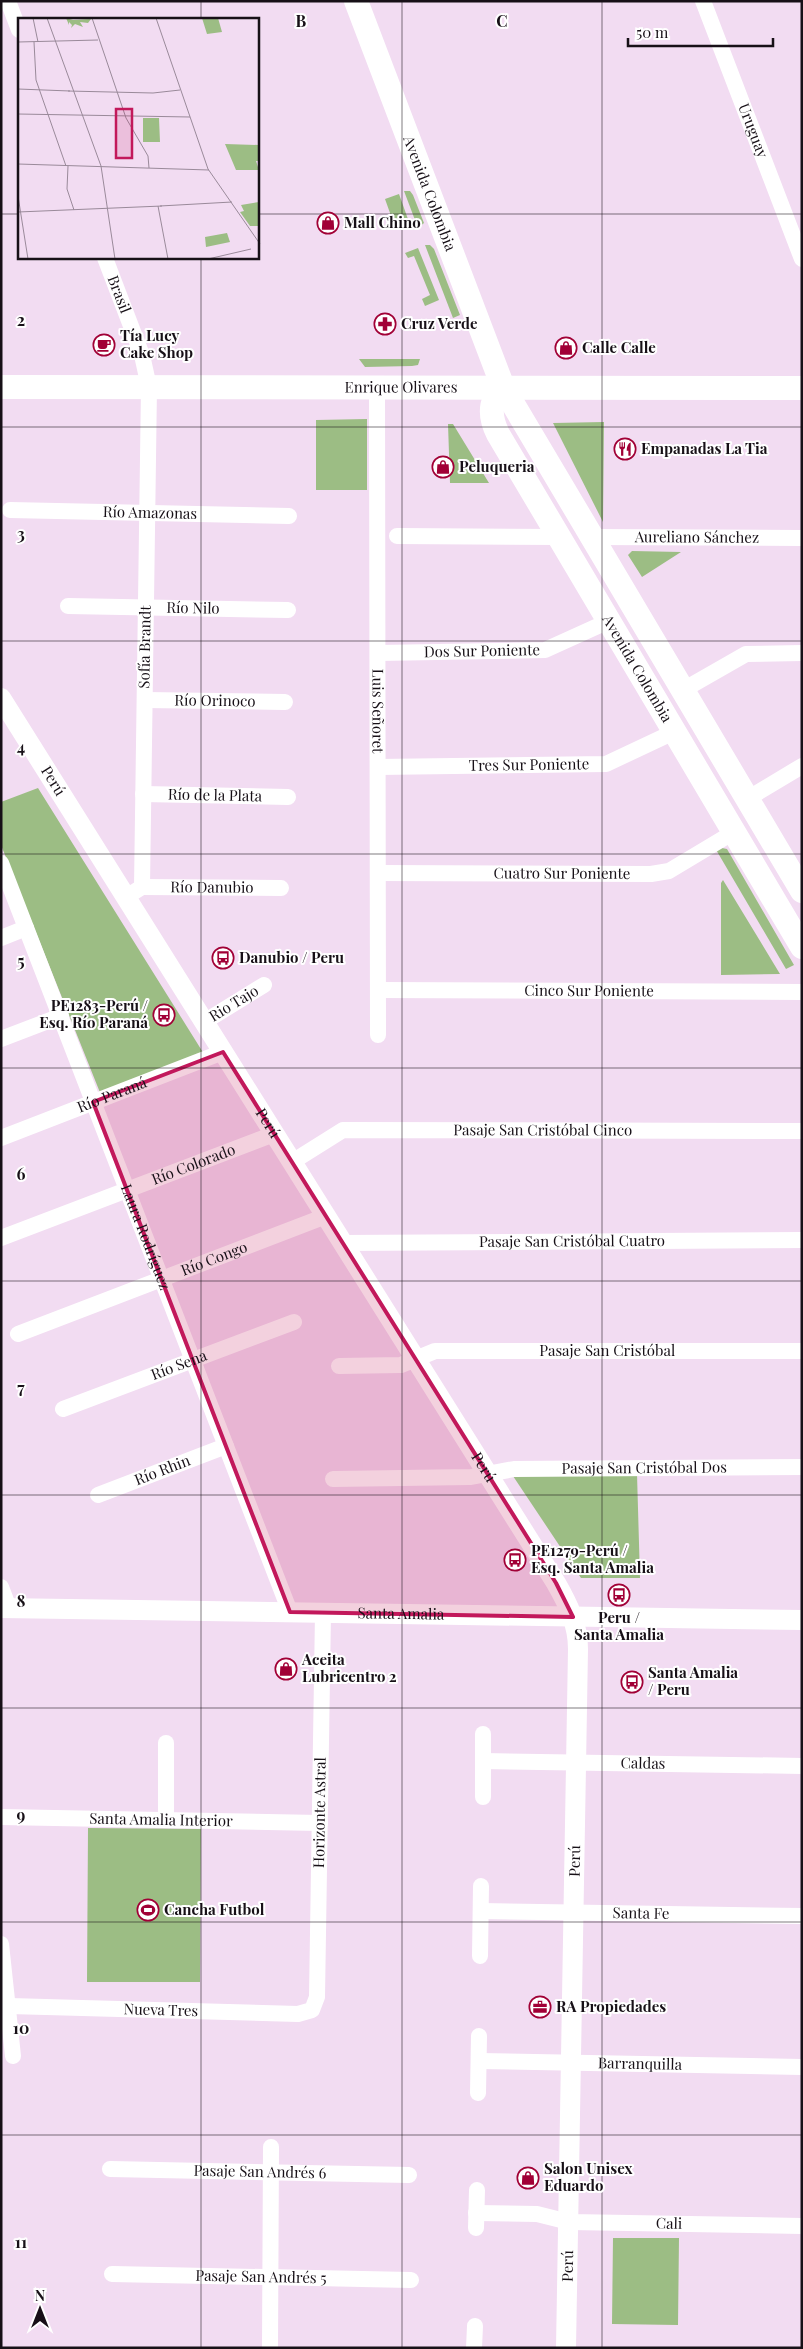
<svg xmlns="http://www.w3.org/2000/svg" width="803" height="2349" viewBox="0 0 803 2349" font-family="'Playfair Display',serif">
	<rect width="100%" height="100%" fill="#f2dcf2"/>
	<path fill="#9cbd84" d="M 404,191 L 410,191 L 413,195 L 424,223 L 418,228 Z
		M 399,194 L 409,222 L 395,227 L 385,199 Z
		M 425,245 L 430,245 L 434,249 L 460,315 L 453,318 Z
		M 418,248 L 439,300 L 425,306 L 422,299 L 430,295 L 414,256 L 408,258 L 405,253 Z
		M 359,359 L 420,359 L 418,365 L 412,366 L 365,367 Z
		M 367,419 L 367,490 L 316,490 L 316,420 Z
		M 604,422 L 603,522 L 553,423 Z
		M 448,424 L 453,424 L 489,483 L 450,483 Z
		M 632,551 L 681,552 L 642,577 L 628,555 Z
		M 38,788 L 204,1054 L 101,1095 L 1,845 L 1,802 Z
		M 717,847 L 727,849 L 794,965 L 786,969 L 715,848 Z
		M 723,880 L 780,974 L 721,975 L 721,883 Z
		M 637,1474 L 640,1578 L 581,1578 L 513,1476 Z
		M 88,1828 L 201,1829 L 200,1982 L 87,1982 Z
		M 613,2238 L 679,2238 L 678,2325 L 612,2324 Z"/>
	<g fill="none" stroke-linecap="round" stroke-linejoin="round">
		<g stroke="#fff" stroke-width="16">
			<path d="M 8,1 L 19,30"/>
			<path id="s1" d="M 703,1 L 802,259"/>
			<path id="s2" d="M 105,258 L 142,355 L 149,387 L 142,887 L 126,897"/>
			<path id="s3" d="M 377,387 L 378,1035"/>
			<path id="s4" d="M 10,510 L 289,516"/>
			<path d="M 397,536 L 560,537"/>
			<path id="s5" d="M 592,537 L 802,538"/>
			<path id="s6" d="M 68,606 L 288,610"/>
			<path id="s7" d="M 378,653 L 545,650 L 609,621"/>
			<path d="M 683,690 L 746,654 L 802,653"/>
			<path id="s8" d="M 145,700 L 285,702"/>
			<path id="s9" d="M 378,767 L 606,764 L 674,732"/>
			<path id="s10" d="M 143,794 L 288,797"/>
			<path d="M 747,799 L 802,766"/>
			<path id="s11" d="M 1,863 L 290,1612"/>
			<path id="s12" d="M 378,873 L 651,874 L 669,871 L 734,832"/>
			<path id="s13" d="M 142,887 L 281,888"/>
			<path d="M 1,938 L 26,928"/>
			<path id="s14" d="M 378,990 L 802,992"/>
			<path id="s15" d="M 204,1022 L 264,985"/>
			<path d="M 1,1039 L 61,1016"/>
			<path id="s16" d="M 1,1138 L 223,1052"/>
			<path id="s17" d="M 292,1162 L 343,1130 L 802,1131"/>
			<path id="s18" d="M 1,1238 L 274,1134"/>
			<path id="s19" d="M 342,1243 L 802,1240"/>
			<path id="s20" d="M 18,1334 L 326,1216"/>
			<path id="s21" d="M 339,1366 L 401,1365 L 435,1351 L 802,1351"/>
			<path id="s22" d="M 63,1409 L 294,1322"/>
			<path id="s23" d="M 333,1479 L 471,1477 L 514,1469 L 802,1467"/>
			<path id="s24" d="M 98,1495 L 226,1446"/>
			<path d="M 1,1587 L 9,1608"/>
			<path id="s25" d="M 483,1761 L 802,1766"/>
			<path d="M 483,1797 L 483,1734"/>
			<path id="s26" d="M 1,1817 L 320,1823"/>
			<path d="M 166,1820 L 166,1743"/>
			<path id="s27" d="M 481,1911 L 802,1916"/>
			<path d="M 1,1944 L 13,2056"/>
			<path d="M 480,1956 L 481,1886"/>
			<path id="s28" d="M 9,2006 L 298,2014 L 312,2010 L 317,1997 L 323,1613"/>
			<path id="s29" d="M 479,2061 L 802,2067"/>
			<path d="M 478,2093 L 479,2036"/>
			<path id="s30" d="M 110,2169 L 409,2175"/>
			<path id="s31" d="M 476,2213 L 537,2214 L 569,2222 L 802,2226"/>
			<path d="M 476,2228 L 477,2190"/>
			<path id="s32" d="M 112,2274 L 411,2280"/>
			<path d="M 270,2348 L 271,2147"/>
			<path d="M 474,2348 L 475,2326"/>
		</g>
		<g stroke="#fff" stroke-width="20">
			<path id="s33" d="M 1,698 L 556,1583 C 568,1604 578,1624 578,1649 L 566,2348"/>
			<path id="s34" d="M 1,1608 L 802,1620"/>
		</g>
		<g stroke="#fff" stroke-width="24">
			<path id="s35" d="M 356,1 L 503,387 L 802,891"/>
			<path id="s36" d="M 1,387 L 802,388"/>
			<path id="s37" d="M 503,387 C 489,401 489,416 498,434 L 802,947"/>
		</g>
	</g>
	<path fill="#c2185b" fill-opacity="0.2" stroke="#c2185b" stroke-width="4" stroke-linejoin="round" d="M 223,1052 L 556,1583 L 573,1617 L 290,1612 L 93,1102 Z"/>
	<path fill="none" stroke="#171017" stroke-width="1" stroke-opacity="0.55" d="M 201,1 L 201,19M 402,1 L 402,2348M 602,1 L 602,2348M 1,214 L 19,214M 258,214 L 802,214M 201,258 L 201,2348M 1,427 L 802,427M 1,641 L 802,641M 1,854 L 802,854M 1,1068 L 802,1068M 1,1281 L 802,1281M 1,1495 L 802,1495M 1,1708 L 802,1708M 1,1922 L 802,1922M 1,2135 L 802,2135"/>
	<defs>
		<g id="shop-ring" transform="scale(1.125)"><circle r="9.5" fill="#fff" stroke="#a10036" stroke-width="1.5"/><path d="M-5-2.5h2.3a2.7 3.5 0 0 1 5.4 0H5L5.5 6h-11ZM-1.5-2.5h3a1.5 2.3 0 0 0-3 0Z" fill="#a10036"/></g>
		<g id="pharmacy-ring" transform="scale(1.125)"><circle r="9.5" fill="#fff" stroke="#a10036" stroke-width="1.5"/><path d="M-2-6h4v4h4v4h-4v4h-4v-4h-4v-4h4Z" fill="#a10036"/></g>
		<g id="cafe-ring" transform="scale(1.125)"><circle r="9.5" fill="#fff" stroke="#a10036" stroke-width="1.5"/><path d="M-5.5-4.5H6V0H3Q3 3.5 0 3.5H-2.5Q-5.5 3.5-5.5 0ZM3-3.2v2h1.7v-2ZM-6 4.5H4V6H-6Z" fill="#a10036"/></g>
		<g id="restaurant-ring" transform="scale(1.125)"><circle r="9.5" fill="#fff" stroke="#a10036" stroke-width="1.5"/><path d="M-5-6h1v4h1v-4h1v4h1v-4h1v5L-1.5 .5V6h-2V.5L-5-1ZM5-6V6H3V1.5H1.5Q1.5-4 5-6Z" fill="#a10036"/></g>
		<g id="bus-ring" transform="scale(1.125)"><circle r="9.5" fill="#fff" stroke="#a10036" stroke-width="1.5"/><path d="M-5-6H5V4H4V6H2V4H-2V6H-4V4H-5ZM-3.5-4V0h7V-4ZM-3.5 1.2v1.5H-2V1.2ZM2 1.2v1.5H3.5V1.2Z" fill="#a10036"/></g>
		<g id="stadium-ring" transform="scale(1.125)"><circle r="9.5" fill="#fff" stroke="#a10036" stroke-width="1.5"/><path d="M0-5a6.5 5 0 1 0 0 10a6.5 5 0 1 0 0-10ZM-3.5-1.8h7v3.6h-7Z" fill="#a10036"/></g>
		<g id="office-ring" transform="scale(1.125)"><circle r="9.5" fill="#fff" stroke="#a10036" stroke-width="1.5"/><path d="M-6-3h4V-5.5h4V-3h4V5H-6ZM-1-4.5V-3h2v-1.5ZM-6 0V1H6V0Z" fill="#a10036"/></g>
	</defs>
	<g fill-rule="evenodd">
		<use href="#shop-ring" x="328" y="223"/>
		<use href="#pharmacy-ring" x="385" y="324"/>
		<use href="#cafe-ring" x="104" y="345"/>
		<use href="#shop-ring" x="566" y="348"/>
		<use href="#restaurant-ring" x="625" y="449"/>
		<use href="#shop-ring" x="443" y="467"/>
		<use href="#bus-ring" x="223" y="958"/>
		<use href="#bus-ring" x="164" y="1015"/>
		<use href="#bus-ring" x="515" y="1560"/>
		<use href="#bus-ring" x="619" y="1595"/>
		<use href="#shop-ring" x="286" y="1669"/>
		<use href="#bus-ring" x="632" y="1682"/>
		<use href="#stadium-ring" x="148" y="1910"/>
		<use href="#office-ring" x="540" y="2007"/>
		<use href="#shop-ring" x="528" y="2178"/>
	</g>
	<g text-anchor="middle" stroke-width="4" stroke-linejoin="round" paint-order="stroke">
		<g font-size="15" fill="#171017" stroke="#fff">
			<text dy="5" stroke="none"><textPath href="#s1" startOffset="139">Uruguay</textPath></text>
			<text dy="5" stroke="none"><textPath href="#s35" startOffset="206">Avenida Colombia</textPath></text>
			<text dy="5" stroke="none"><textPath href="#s2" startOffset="39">Brasil</textPath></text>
			<text dy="5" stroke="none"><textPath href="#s36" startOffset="400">Enrique Olivares</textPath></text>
			<text dy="5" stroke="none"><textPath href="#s4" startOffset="140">Río Amazonas</textPath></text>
			<text dy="5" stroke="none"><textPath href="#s5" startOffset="105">Aureliano Sánchez</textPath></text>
			<text dy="5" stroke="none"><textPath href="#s6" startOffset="125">Río Nilo</textPath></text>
			<text transform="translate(145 647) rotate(-89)" y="5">Sofía Brandt</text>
			<text dy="5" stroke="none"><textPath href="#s7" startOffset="104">Dos Sur Poniente</textPath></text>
			<text dy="5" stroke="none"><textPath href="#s37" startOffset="324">Avenida Colombia</textPath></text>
			<text dy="5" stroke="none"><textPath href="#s8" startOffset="70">Río Orinoco</textPath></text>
			<text dy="5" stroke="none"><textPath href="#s3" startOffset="324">Luis Señoret</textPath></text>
			<text dy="5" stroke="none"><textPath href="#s9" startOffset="151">Tres Sur Poniente</textPath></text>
			<text dy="5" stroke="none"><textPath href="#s33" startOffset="98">Perú</textPath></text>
			<text dy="5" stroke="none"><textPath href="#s10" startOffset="72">Río de la Plata</textPath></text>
			<text dy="5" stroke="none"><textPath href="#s12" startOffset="184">Cuatro Sur Poniente</textPath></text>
			<text dy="5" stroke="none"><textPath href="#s13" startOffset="70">Río Danubio</textPath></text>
			<text dy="5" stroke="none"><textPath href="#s14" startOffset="211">Cinco Sur Poniente</textPath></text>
			<text dy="5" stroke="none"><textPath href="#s15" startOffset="35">Rio Tajo</textPath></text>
			<text dy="5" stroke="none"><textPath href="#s16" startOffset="119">Río Paraná</textPath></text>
			<text dy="5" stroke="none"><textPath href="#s33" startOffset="502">Perú</textPath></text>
			<text dy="5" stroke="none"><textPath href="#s17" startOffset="260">Pasaje San Cristóbal Cinco</textPath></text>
			<text dy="5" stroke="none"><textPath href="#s18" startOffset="206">Río Colorado</textPath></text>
			<text dy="5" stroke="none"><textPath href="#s11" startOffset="401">Laura Rodríguez</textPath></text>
			<text dy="5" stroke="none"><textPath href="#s19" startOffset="230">Pasaje San Cristóbal Cuatro</textPath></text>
			<text dy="5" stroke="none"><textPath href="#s20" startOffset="210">Río Congo</textPath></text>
			<text dy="5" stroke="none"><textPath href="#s21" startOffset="271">Pasaje San Cristóbal</textPath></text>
			<text dy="5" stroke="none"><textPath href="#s22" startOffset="124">Río Sena</textPath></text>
			<text dy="5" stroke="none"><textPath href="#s33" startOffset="908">Perú</textPath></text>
			<text dy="5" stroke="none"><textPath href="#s23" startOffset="312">Pasaje San Cristóbal Dos</textPath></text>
			<text dy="5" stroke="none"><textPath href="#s24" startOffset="69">Río Rhin</textPath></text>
			<text dy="5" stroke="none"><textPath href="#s34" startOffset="400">Santa Amalia</textPath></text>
			<text dy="5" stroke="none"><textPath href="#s25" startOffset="160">Caldas</textPath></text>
			<text dy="5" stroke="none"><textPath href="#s28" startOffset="502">Horizonte Astral</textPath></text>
			<text dy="5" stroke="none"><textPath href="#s26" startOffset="160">Santa Amalia Interior</textPath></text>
			<text transform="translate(575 1861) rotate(-89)" y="5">Perú</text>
			<text dy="5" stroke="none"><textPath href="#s27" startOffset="160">Santa Fe</textPath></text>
			<text dy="5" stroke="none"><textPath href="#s28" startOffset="152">Nueva Tres</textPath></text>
			<text dy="5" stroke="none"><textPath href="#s29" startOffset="161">Barranquilla</textPath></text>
			<text dy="5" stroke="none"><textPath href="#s30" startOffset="150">Pasaje San Andrés 6</textPath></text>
			<text dy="5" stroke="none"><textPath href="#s31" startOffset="194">Cali</textPath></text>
			<text transform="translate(568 2266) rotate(-89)" y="5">Perú</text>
			<text dy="5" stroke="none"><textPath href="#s32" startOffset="149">Pasaje San Andrés 5</textPath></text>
		</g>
		<g font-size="15" font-weight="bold" fill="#171017" stroke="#fff" text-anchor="start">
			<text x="344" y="228">Mall Chino</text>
			<text x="401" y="329">Cruz Verde</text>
			<text x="120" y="341">Tía Lucy<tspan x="120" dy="17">Cake Shop</tspan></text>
			<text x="582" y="353">Calle Calle</text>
			<text x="641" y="454">Empanadas La Tia</text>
			<text x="459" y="472">Peluqueria</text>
			<text x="239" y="963">Danubio / Peru</text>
			<text x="148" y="1011" text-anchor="end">PE1283-Perú /<tspan x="148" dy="17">Esq. Río Paraná</tspan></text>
			<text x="531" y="1556">PE1279-Perú /<tspan x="531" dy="17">Esq. Santa Amalia</tspan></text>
			<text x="619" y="1623" text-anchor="middle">Peru /<tspan x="619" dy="17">Santa Amalia</tspan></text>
			<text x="302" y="1665">Aceita<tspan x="302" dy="17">Lubricentro 2</tspan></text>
			<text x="648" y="1678">Santa Amalia<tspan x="648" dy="17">/ Peru</tspan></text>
			<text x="164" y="1915">Cancha Futbol</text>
			<text x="556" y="2012">RA Propiedades</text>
			<text x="544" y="2174">Salon Unisex<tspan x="544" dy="17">Eduardo</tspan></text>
		</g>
	</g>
	<g transform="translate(18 18)">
		<rect width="241" height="241" fill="#f2dcf2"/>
		<path d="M 48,0 L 55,2 L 73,1 L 70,5 L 62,4 L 65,9 L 57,6 L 53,10 L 54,7 L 51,4 L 51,7 ZM 184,0 L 200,0 L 204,14 L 189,16 ZM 125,100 L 141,100 L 142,124 L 125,124 ZM 207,126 L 241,127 L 241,143 L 238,143 L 241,152 L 218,152 ZM 241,184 L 241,208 L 232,208 L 222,194 L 226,193 L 223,187 ZM 209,215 L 212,224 L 188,229 L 187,219 Z" fill="#9cbd84"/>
		<path fill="none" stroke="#9a8a9a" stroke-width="1" d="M 15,0 L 20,24M 29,0 L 83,148 L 97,241M 74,0 L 108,100 L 130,138 L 131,150M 138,0 L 190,151 L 242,226M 0,24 L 80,22M 16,24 L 18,62 L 48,148M 0,71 L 52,73M 50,73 L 135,75 L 162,72M 0,96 L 172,99M 0,146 L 191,152M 50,148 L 49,171 L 56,192M 0,178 L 10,241M 140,188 L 150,241M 142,188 L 214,184M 0,194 L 144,188M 190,241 L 233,231"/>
		<path fill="#c2185b" fill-opacity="0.15" stroke="#c2185b" stroke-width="2.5" d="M 98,91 L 114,91 L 114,140 L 98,140 Z"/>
		<rect width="241" height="241" fill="none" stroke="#171017" stroke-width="2.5"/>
	</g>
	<g font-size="16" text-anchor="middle" font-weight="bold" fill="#171017" stroke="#fff" stroke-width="4" stroke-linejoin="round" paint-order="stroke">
		<text x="301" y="27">B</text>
		<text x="502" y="27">C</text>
		<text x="21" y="326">2</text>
		<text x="21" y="540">3</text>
		<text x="21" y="753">4</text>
		<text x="21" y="967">5</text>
		<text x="21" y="1180">6</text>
		<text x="21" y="1394">7</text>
		<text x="21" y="1607">8</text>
		<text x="21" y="1821">9</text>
		<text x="21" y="2034">10</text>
		<text x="21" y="2248">11</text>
	</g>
	<rect width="803" height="2349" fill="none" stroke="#171017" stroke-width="5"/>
	<g transform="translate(40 2309)" stroke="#ffffff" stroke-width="4" paint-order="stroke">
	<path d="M0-4L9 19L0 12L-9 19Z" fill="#171017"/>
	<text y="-8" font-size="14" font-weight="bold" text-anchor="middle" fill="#171017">N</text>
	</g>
	<path d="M628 38v8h145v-8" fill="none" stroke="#171017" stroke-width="2.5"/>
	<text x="636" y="38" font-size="15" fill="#171017" stroke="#ffffff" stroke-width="4" paint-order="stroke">50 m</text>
</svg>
